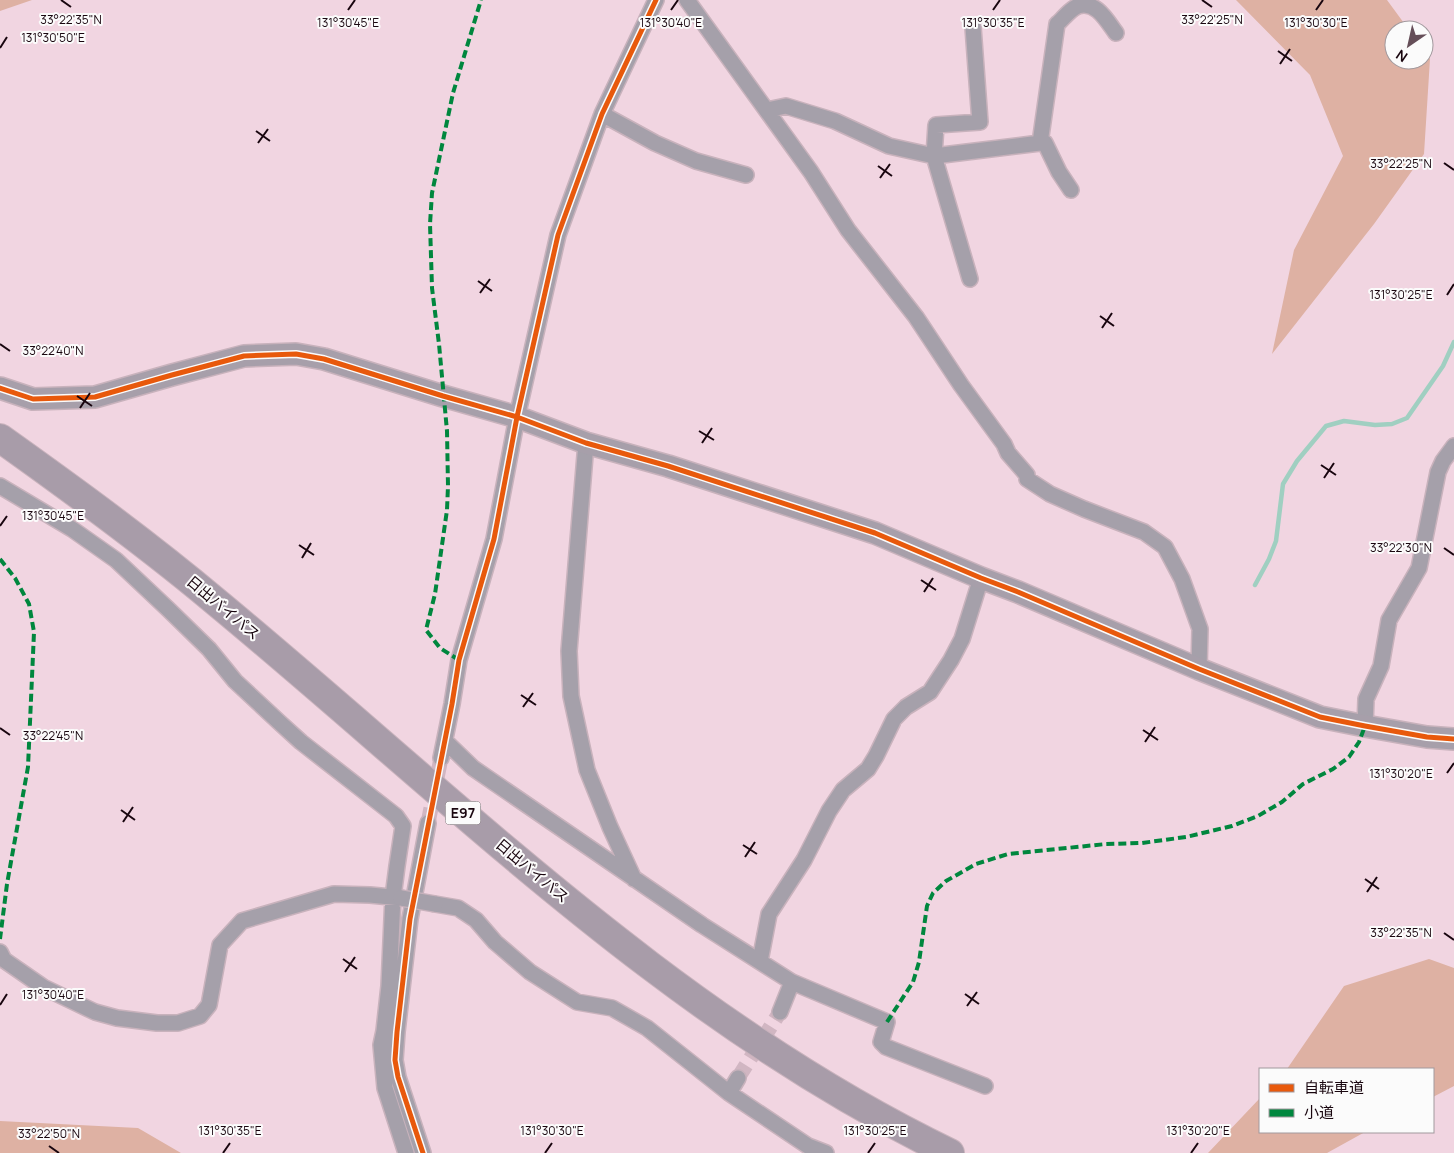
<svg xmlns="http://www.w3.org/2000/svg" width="1454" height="1153" viewBox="0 0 1454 1153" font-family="Manrope,'Noto Sans JP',sans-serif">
	<rect width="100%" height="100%" fill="#f1d5e1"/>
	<path fill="#deb1a3" d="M 0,0 L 32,0 L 0,11 Z
		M 1236,0 L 1387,0 L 1409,30 L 1394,30 L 1394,60 L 1424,60 L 1424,51 L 1430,59 L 1424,154 L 1374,224 L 1272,354 L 1294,250 L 1343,156 L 1310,75 Z
		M 1429,959 L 1454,968 L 1454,1086 L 1433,1097 L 1433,1069 L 1287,1069 L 1344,986 Z
		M 1260,1098 L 1260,1132 L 1365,1132 L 1327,1153 L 1208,1153 Z
		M 0,1121 L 138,1128 L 181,1153 L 0,1153 Z"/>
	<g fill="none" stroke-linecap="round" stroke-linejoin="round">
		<path stroke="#a0cfc1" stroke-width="4.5" d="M 1255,585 L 1269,559 L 1276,541 L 1283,484 L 1297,461 L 1326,426 L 1344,421 L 1375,425 L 1392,424 L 1407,418 L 1443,366 L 1454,342"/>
		<path stroke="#d1b6c2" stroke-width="15" stroke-dasharray="15 8" stroke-linecap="butt" d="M 428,823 L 441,758
			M 738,1078 L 780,1012"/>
		<g stroke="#c8b2bc" stroke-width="18">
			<path id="street" d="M 687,0 L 811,172 L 848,230 L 916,317 L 961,385 L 1004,444 L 1008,453 L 1027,475 L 1027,479 L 1050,494 L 1084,509 L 1144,532 L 1165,547 L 1182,579 L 1200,629 L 1199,669
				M 767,110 L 786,106 L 835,121 L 889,146 L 934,156 L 936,125 L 980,122 L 973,27
				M 602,114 L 655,143 L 696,161 L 746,175
				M 1040,143 L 1045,143 L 1059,172 L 1071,190
				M 970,279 L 934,156 L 1040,143 L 1057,24 C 1063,19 1070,9 1078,6 C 1096,0 1107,21 1116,33
				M 586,443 L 569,651 L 571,696 L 587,770 L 610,827 L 634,879
				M 0,486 L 72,529 L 116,560 L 168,609 L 209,649 L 235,681 L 279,722 L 301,742 L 396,816 L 403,826 L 397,866 L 393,897 L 389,986 L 384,1031 L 381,1045 L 385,1088 L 406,1153
				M 1365,726 L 1366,699 L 1381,666 L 1389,620 L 1419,568 L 1438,472 L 1443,461 L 1454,446
				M 445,741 L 473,768 L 702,925 L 792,982 L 887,1022 L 881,1042 L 886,1047 L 985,1086
				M 441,758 L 452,704 L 459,660 L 494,539 L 517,417 L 558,235 L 602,114 L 656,0
				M 435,904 L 458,908 L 476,920 L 495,942 L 530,972 L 577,1002 L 612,1008 L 647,1028 L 729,1093 L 808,1146 L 826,1153
				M 0,952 L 4,960 L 43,987 L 95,1012 L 117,1018 L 157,1023 L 178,1023 L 200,1016 L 209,1005 L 220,945 L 242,921 L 334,894 L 370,895 L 401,898
				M 760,961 L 769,914 L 804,860 L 829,811 L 843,790 L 868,769 L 876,756 L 894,719 L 906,707 L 930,692 L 951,660 L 962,639 L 981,578
				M 780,1012 L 792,982
				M 729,1093 L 738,1078
				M 423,1153 L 398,1077 L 395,1060 L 397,1032 L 410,919 L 428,823"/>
		</g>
		<g stroke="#c8b2bc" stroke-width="24">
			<path id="secondary" d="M 0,388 L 33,399 L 95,397 L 172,375 L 244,356 L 296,354 L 324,359 L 443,396 L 517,417 L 586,443 L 668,466 L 875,533 L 981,578 L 1018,592 L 1199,669 L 1320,717 L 1365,726 L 1427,737 L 1454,739"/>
		</g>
		<g stroke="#c8b2bc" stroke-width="30">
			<path id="highway" d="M 0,438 C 73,490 146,543 215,601 C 451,796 671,1019 950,1153"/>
		</g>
		<use href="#street" stroke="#a5a0aa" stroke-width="15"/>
		<use href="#secondary" stroke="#a79faa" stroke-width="21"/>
		<use href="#highway" stroke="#a89ca9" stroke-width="28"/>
		<g stroke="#c8b2bc" stroke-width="18" stroke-linecap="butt">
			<path id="street-bridge" d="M 401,898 L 435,904"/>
		</g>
		<use href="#street-bridge" stroke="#a5a0aa" stroke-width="15"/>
		<path stroke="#00873e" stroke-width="4" stroke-dasharray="8 4" stroke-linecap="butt" d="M 0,559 L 15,578 L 29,604 L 34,632 L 28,767 L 7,884 L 0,939
			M 459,660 L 440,648 L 426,630 L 435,594 L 447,510 L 448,486 L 447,431 L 439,344 L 432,288 L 430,224 L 432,193 L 453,93 L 481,0
			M 887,1022 L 913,982 L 919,962 L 927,906 L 933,893 L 946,881 L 976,864 L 1008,854 L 1106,844 L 1142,843 L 1186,837 L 1232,826 L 1258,816 L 1282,802 L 1303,784 L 1333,769 L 1349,757 L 1359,742 L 1365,726"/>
		<g stroke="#fbfbfb" stroke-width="8">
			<path id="cycleway" d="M 0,388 L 33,399 L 95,397 L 172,375 L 244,356 L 296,354 L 324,359 L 443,396 L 517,417 L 586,443 L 668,466 L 875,533 L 981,578 L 1018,592 L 1199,669 L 1320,717 L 1365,726 L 1427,737 L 1454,739
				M 423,1153 L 398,1077 L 395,1060 L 397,1032 L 410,919 L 452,704 L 459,660 L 494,539 L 517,417 L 558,235 L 602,114 L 656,0"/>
		</g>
		<use href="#cycleway" stroke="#e8590c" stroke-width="5"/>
	</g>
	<path fill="none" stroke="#19060f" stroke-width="2" d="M 61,0 L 71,7M 1202,0 L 1212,7M 348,10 L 355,0M 671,10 L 678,0M 993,10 L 1000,0M 1316,10 L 1323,0M 0,48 L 7,37M 1278,51 L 1292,61M 1280,64 L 1290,49M 256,131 L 270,141M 258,143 L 268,129M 1444,163 L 1454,170M 878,166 L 892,176M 880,178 L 890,164M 478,281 L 492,291M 480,293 L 490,279M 1447,295 L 1454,284M 1100,316 L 1114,326M 1102,328 L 1112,313M 0,344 L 10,351M 77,396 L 92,406M 80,408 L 90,393M 699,431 L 714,440M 702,443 L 712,428M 1321,465 L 1336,475M 1324,478 L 1334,463M 0,526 L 7,516M 299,545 L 314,555M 1444,548 L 1454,555M 302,558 L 311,543M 921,580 L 936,590M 924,592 L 933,578M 521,695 L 536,705M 523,707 L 533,693M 0,728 L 10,735M 1143,730 L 1158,740M 1145,742 L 1155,727M 1447,773 L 1454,763M 121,810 L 135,820M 123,822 L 133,807M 743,845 L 757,854M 745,857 L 755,842M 1365,879 L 1379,889M 1367,892 L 1377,877M 1444,933 L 1454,940M 343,959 L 357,969M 345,972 L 355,957M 965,994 L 979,1004M 0,1005 L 7,994M 967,1006 L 977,992M 49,1146 L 59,1153M 223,1153 L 230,1143M 545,1153 L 552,1143M 868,1153 L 875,1143M 1191,1153 L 1198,1143"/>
	<g text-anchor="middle" stroke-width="4" stroke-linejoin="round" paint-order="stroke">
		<rect fill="#fbfbfb" stroke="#5d5056" stroke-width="1" x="445.5" y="801.5" width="35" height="23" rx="4"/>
		<g font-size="14" font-weight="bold" fill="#19060f">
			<text x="463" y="818">E97</text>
		</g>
		<g font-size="15" fill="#19060f" stroke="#fbfbfb">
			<text transform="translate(223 608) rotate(40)" y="5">日出バイパス</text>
			<text transform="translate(532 871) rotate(40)" y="5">日出バイパス</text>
		</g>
	</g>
	<g font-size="12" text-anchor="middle" fill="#19060f" stroke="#fbfbfb" stroke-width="4" stroke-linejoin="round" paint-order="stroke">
		<text x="71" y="24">33°22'35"N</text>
		<text x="1212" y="24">33°22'25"N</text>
		<text x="348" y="27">131°30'45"E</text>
		<text x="671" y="27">131°30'40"E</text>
		<text x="993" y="27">131°30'35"E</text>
		<text x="1316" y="27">131°30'30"E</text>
		<text x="53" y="42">131°30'50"E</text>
		<text x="1401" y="168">33°22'25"N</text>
		<text x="1401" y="299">131°30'25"E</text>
		<text x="53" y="355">33°22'40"N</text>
		<text x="53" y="520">131°30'45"E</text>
		<text x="1401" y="552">33°22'30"N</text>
		<text x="53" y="740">33°22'45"N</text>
		<text x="1401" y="778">131°30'20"E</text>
		<text x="1401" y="937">33°22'35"N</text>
		<text x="53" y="999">131°30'40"E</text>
		<text x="230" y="1135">131°30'35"E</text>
		<text x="552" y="1135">131°30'30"E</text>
		<text x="875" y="1135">131°30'25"E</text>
		<text x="1198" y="1135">131°30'20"E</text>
		<text x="49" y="1138">33°22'50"N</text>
	</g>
	<rect x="1259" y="1068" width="175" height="65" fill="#fbfbfb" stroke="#a1999d"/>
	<rect x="1269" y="1084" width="25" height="8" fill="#e8590c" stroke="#a1999d"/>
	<text x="1304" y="1093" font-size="15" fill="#19060f">自転車道</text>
	<rect x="1269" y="1109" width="25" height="8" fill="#00873e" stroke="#a1999d"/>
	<text x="1304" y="1118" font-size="15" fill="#19060f">小道</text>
	<g transform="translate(1409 45) rotate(214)"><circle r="24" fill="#fbfbfb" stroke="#a1999d"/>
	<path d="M0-4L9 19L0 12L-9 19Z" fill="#654e58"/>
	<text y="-8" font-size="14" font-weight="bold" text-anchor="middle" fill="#19060f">N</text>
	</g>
</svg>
